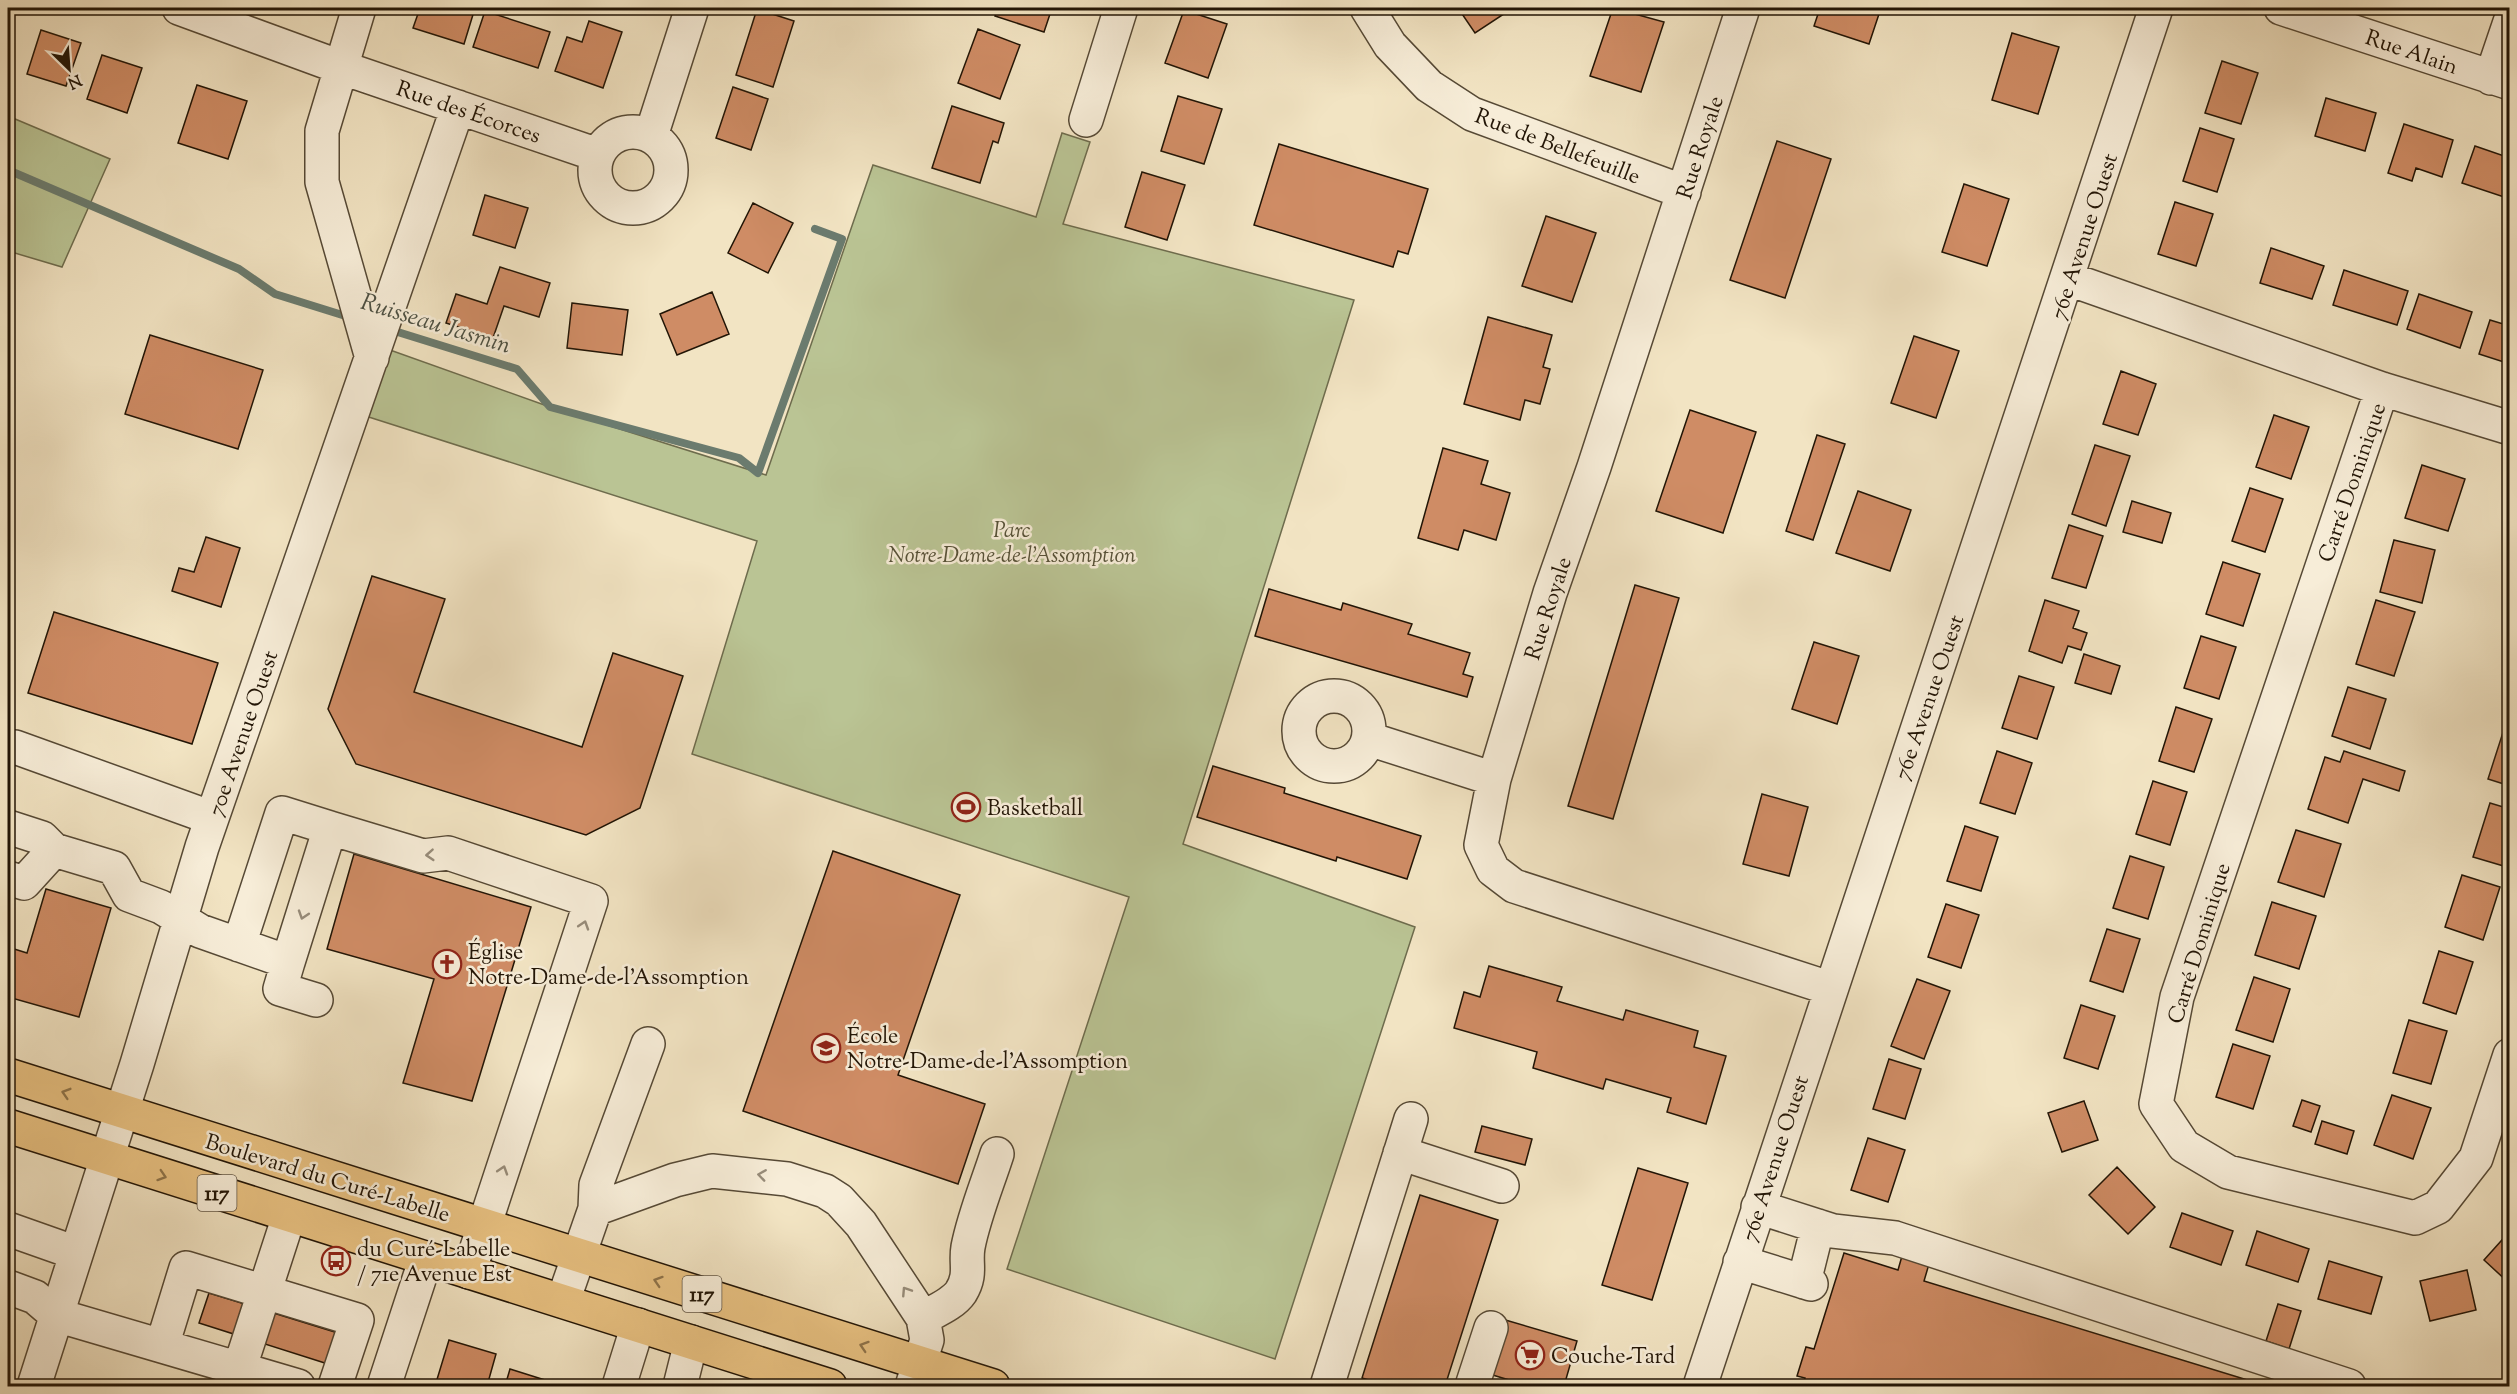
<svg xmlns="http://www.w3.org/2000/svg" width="2517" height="1394" viewBox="0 0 2517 1394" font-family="'Sorts Mill Goudy',serif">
	<rect width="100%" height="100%" fill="#f2e4c3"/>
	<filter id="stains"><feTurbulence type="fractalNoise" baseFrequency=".00333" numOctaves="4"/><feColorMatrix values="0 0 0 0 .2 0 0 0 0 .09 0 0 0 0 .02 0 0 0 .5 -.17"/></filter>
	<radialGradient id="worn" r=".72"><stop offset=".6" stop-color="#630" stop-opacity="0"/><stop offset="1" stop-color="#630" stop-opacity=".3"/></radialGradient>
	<path fill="#bac494" stroke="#6e6c4d" stroke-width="1.5" d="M 8,116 L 110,159 L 62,267 L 8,251 Z
		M 1062,133 L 1090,142 L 1063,224 L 1354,300 L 1183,844 L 1415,927 L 1275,1359 L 1007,1269 L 1129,897 L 692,754 L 757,541 L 353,412 L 376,345 L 550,407 L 766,475 L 873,165 L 1036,217 Z"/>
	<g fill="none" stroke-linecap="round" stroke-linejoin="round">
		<path stroke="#6b7b6e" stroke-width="8" d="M 8,170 L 239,269 L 275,294 L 352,318
			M 388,329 L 517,369 L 550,407 L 739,458 L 758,473 L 842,239 L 815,229"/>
	</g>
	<path fill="#cf8c65" stroke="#221506" stroke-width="1.5" d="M 420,8 L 475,8 L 464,44 L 413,28 Z
		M 777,8 L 799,8 L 797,14 Z
		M 998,8 L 1052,8 L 1044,32 L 995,16 Z
		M 1458,8 L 1513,8 L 1475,33 Z
		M 1613,8 L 1664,22 L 1641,92 L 1590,76 Z
		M 1820,8 L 1881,8 L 1869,44 L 1814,26 Z
		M 757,9 L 794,21 L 773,87 L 736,75 Z
		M 1184,10 L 1227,24 L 1208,78 L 1165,63 Z
		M 485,11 L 550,32 L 538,68 L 473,47 Z
		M 589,21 L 622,32 L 603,88 L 555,71 L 567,37 L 582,42 Z
		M 978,29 L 1020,45 L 1000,99 L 958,83 Z
		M 41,30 L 81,43 L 66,86 L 27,74 Z
		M 2012,33 L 2059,47 L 2038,114 L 1992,100 Z
		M 102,55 L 142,68 L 127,113 L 87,99 Z
		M 2222,61 L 2258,73 L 2241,124 L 2205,113 Z
		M 197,85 L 247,101 L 228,159 L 178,143 Z
		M 733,87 L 768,99 L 751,150 L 716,138 Z
		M 1178,96 L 1222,109 L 1204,164 L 1161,151 Z
		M 2326,98 L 2376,113 L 2365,151 L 2315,136 Z
		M 952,106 L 1004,123 L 998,143 L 993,141 L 980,183 L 932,168 Z
		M 2404,124 L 2453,140 L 2442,177 L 2416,168 L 2412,181 L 2388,173 Z
		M 2200,128 L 2234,139 L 2217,192 L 2183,181 Z
		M 1777,141 L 1831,159 L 1785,298 L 1730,280 Z
		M 1279,144 L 1428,189 L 1408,254 L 1398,251 L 1393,267 L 1254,225 Z
		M 2475,146 L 2510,158 L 2510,199 L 2462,183 Z
		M 1142,172 L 1185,185 L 1167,240 L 1125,227 Z
		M 1964,184 L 2009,199 L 1987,266 L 1942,252 Z
		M 485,195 L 528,208 L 515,248 L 473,235 Z
		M 2175,202 L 2213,214 L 2196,266 L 2158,254 Z
		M 753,203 L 793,223 L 768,273 L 728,253 Z
		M 1546,216 L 1596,233 L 1572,302 L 1522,286 Z
		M 2271,248 L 2324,266 L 2312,299 L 2260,283 Z
		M 500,267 L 550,283 L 539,317 L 504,306 L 493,338 L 446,323 L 456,294 L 487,304 Z
		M 2344,270 L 2408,291 L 2397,325 L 2333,305 Z
		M 712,292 L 729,334 L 677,355 L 660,314 Z
		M 2419,294 L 2472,312 L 2460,348 L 2407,329 Z
		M 572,303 L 628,310 L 622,355 L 567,348 Z
		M 1488,317 L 1552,335 L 1543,367 L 1550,369 L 1540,404 L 1525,400 L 1520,420 L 1464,404 Z
		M 2490,320 L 2510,326 L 2510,364 L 2479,354 Z
		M 150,335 L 263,370 L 238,449 L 125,414 Z
		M 1914,336 L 1959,351 L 1936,418 L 1891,403 Z
		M 2121,371 L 2156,384 L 2138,435 L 2103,424 Z
		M 1690,410 L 1756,432 L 1723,533 L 1656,511 Z
		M 2274,415 L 2309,427 L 2291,479 L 2256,467 Z
		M 1817,435 L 1845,444 L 1813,540 L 1786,531 Z
		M 2095,445 L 2130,456 L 2106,526 L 2072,514 Z
		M 1443,448 L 1488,461 L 1481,484 L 1510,493 L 1496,540 L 1464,530 L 1458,550 L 1418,538 Z
		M 2422,465 L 2465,479 L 2448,531 L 2405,518 Z
		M 2250,488 L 2283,499 L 2265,552 L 2232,541 Z
		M 1858,491 L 1911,510 L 1890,571 L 1836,553 Z
		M 2132,501 L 2171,513 L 2162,543 L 2123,532 Z
		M 2069,525 L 2103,536 L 2086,588 L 2052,578 Z
		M 206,537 L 240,548 L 221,607 L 172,591 L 179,568 L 194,572 Z
		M 2394,540 L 2435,550 L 2422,603 L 2380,592 Z
		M 2223,562 L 2260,574 L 2243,626 L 2206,614 Z
		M 372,576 L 445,599 L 414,692 L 582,747 L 613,653 L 683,676 L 640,808 L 586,835 L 356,764 L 328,709 Z
		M 1635,585 L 1679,598 L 1613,819 L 1568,806 Z
		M 1269,589 L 1341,610 L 1343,603 L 1412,624 L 1408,634 L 1470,653 L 1463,674 L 1473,677 L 1467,697 L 1255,636 Z
		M 2045,600 L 2079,611 L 2073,628 L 2087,633 L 2081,650 L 2068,646 L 2062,663 L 2029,651 Z
		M 2376,600 L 2415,612 L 2394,676 L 2356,664 Z
		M 54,612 L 218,663 L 192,744 L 28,693 Z
		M 2201,636 L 2236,647 L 2219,699 L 2184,688 Z
		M 1814,642 L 1859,656 L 1837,724 L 1792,709 Z
		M 2084,654 L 2120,666 L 2111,694 L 2075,683 Z
		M 2019,676 L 2054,687 L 2037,739 L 2002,728 Z
		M 2348,687 L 2386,699 L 2370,749 L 2332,736 Z
		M 2176,707 L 2212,719 L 2194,772 L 2159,761 Z
		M 2505,726 L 2510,727 L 2510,786 L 2488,779 Z
		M 1997,751 L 2032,763 L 2015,814 L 1980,803 Z
		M 2344,751 L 2405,771 L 2399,791 L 2363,779 L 2348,823 L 2308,809 L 2325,757 L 2340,762 Z
		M 1213,766 L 1285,788 L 1284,793 L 1421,836 L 1407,879 L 1337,857 L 1336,861 L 1197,817 Z
		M 2153,781 L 2187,792 L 2170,845 L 2136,834 Z
		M 1762,794 L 1808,807 L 1789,876 L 1743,864 Z
		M 2490,803 L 2510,809 L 2510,858 L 2507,867 L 2473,857 Z
		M 1965,826 L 1998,837 L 1981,891 L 1947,881 Z
		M 2296,830 L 2341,844 L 2324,897 L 2278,882 Z
		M 833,851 L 960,895 L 898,1075 L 985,1104 L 958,1184 L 743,1111 Z
		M 354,854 L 531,907 L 472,1101 L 403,1083 L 434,979 L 327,949 Z
		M 2130,856 L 2164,867 L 2148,919 L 2113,908 Z
		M 2462,875 L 2500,887 L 2483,940 L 2445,927 Z
		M 46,889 L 111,908 L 79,1017 L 8,997 L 8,947 L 27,953 Z
		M 2272,902 L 2316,916 L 2299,969 L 2255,955 Z
		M 1946,904 L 1979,915 L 1961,968 L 1928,957 Z
		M 2107,929 L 2140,939 L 2123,992 L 2090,981 Z
		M 2439,951 L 2473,962 L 2456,1014 L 2423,1003 Z
		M 1489,966 L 1562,987 L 1557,1001 L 1623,1020 L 1626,1010 L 1698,1031 L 1694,1047 L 1726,1056 L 1706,1124 L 1667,1112 L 1671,1098 L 1606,1079 L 1603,1089 L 1533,1068 L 1537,1052 L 1454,1028 L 1464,992 L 1480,997 Z
		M 2254,977 L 2290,989 L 2273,1042 L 2236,1030 Z
		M 1917,979 L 1950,991 L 1924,1059 L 1891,1046 Z
		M 2081,1005 L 2115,1016 L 2098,1069 L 2064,1058 Z
		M 2409,1020 L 2447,1031 L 2431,1084 L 2393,1073 Z
		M 2233,1044 L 2270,1056 L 2253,1109 L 2216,1097 Z
		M 1889,1059 L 1921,1069 L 1905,1119 L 1873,1109 Z
		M 2392,1095 L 2431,1108 L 2413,1159 L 2374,1145 Z
		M 2302,1100 L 2320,1106 L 2311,1132 L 2293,1126 Z
		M 2084,1101 L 2098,1140 L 2062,1152 L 2048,1113 Z
		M 2322,1121 L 2354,1131 L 2347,1154 L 2315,1144 Z
		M 1482,1126 L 1532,1139 L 1525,1165 L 1475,1152 Z
		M 1868,1138 L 1905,1150 L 1888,1202 L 1851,1190 Z
		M 2117,1167 L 2155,1207 L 2128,1234 L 2089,1195 Z
		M 1638,1168 L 1688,1183 L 1652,1300 L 1602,1285 Z
		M 1420,1195 L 1498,1220 L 1445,1386 L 1389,1386 L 1362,1378 Z
		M 2182,1213 L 2233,1231 L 2221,1265 L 2170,1247 Z
		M 2257,1231 L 2309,1249 L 2298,1282 L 2246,1265 Z
		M 2510,1231 L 2510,1284 L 2484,1260 Z
		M 1844,1253 L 1898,1270 L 1902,1256 L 1929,1264 L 1924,1281 L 2267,1386 L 1803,1386 L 1805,1378 L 1797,1376 L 1806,1347 L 1814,1349 Z
		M 2329,1261 L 2382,1277 L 2371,1314 L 2318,1299 Z
		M 2467,1270 L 2476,1310 L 2430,1321 L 2420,1281 Z
		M 209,1293 L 338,1333 L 328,1364 L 199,1323 Z
		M 2278,1304 L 2301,1311 L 2289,1349 L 2266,1341 Z
		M 1502,1319 L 1577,1341 L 1564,1386 L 1529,1386 L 1486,1373 Z
		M 449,1340 L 496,1354 L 487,1386 L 435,1386 Z
		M 510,1369 L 564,1386 L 505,1386 Z"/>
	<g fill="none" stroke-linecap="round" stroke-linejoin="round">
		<g stroke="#564935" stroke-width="36">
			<path id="minor" d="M 179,8 L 340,67 L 598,155
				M 359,8 L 322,131 L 322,182 L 372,358
				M 1367,8 L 1390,45 L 1429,86 L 1472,114 L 1684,192
				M 1743,8 L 1594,467 L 1550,593 L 1494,779 L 1481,845 L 1493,870 L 1514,886 L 1829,988
				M 2281,8 L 2510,83
				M 2491,78 L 2510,22
				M 1086,120 L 1121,8
				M595 170a38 38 0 1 1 76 0a38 38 0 1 1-76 0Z
				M 651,136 L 692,8
				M 2069,279 L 2382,389 L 2510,428
				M 2382,389 L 2177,997 L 2156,1104 L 2184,1146 L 2228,1172 L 2415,1218 L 2438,1207 L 2476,1158 L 2510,1055
				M1299 731a35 35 0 1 1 70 0a35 35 0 1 1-70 0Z
				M 1369,739 L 1494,779
				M 15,747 L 212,818
				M 8,827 L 42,838 L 54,850 L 114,868 L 129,895 L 161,907 L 200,931 L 288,962 L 330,828 L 423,856 L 448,853 L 591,901 L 469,1272
				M 8,878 L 24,883 L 54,850
				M 239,945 L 282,813 L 330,828
				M 288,962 L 280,989 L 316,1000
				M 1400,1153 L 1502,1186
				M 1758,1207 L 1833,1231 L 1895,1238 L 2349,1386
				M 595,1209 L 675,1180 L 712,1171 L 787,1179 L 825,1191 L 839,1200 L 861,1224 L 923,1318 L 927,1340 L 912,1386
				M 8,1229 L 76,1253
				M 1740,1262 L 1811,1284
				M 1804,1282 L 1818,1226
				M 8,1287 L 35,1297 L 56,1315 L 298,1386
				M 563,1301 L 595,1209 L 596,1185 L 648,1044
				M 923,1318 C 935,1311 953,1304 961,1292 C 972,1274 965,1264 968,1247 C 974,1216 987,1185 997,1154
				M 162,1346 L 186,1268 L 357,1320 L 335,1386
				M 239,1370 L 289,1216
				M 34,1386 L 137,1064 L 202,847 L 458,107
				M 384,1386 L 426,1258
				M 619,1386 L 638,1325
				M 680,1386 L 691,1342
				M 1327,1386 L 1411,1119
				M 1472,1386 L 1491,1328
				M 1700,1386 C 1849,926 2008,469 2156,8"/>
		</g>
		<g stroke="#221506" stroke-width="36">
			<path id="major" d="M 8,1075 L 993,1386
				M 8,1126 L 830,1386"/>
		</g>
		<use href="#minor" stroke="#f7edd8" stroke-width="33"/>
		<use href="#major" stroke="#e9c282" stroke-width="33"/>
	</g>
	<defs><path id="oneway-chevron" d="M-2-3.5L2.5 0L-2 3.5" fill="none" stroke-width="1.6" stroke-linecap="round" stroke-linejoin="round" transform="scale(1.5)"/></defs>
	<g stroke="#978c7a">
		<use href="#oneway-chevron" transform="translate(430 855) rotate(176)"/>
		<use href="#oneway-chevron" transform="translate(303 915) rotate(108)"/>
		<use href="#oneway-chevron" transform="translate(584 925) rotate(-72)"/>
		<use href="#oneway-chevron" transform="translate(503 1170) rotate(-72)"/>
		<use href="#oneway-chevron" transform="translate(762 1175) rotate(-172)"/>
		<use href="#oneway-chevron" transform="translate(906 1291) rotate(-123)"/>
	</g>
	<g stroke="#8f744a">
		<use href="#oneway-chevron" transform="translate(66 1093) rotate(-163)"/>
		<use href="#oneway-chevron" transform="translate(162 1176) rotate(18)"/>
		<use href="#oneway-chevron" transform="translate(658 1281) rotate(-162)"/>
		<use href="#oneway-chevron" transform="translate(864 1346) rotate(-162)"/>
	</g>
	<defs>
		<g id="stadium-ring" transform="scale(1.5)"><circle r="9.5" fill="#f7edd8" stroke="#8f2418" stroke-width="1.5"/><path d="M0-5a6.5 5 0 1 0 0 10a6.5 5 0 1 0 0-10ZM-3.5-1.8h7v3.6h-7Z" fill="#8f2418"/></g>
		<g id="church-ring" transform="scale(1.5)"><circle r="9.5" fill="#f7edd8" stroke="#8f2418" stroke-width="1.5"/><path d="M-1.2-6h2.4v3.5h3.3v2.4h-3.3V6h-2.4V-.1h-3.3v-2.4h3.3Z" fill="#8f2418"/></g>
		<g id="school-ring" transform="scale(1.5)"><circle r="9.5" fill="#f7edd8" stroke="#8f2418" stroke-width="1.5"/><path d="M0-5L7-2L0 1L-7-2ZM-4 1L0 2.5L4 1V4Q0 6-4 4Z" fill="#8f2418"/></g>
		<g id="bus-ring" transform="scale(1.5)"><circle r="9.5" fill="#f7edd8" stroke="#8f2418" stroke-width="1.5"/><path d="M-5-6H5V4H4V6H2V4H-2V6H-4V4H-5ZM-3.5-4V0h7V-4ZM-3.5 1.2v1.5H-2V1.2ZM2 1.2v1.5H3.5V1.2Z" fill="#8f2418"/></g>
		<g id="supermarket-ring" transform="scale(1.5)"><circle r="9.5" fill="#f7edd8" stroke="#8f2418" stroke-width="1.5"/><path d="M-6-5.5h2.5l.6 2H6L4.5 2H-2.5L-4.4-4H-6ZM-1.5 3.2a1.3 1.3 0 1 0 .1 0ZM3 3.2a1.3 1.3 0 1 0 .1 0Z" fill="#8f2418"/></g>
	</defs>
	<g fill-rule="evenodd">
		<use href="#stadium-ring" x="966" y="807"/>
		<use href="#church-ring" x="447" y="964"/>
		<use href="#school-ring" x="826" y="1048"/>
		<use href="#bus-ring" x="336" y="1261"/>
		<use href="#supermarket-ring" x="1530" y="1355"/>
	</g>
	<g text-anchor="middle" stroke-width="5" stroke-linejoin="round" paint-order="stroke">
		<g fill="#f7edd8" stroke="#625645" stroke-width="1.5">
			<rect x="197.5" y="1175" width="39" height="36" rx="4.5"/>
			<rect x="682.5" y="1276" width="39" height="36" rx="4.5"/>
		</g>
		<g font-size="21" font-weight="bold" fill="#221506">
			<text x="217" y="1200">117</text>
			<text x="702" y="1301">117</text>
		</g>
		<g font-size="22" fill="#221506" stroke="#f7edd8">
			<text transform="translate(2412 51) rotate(19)" y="8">Rue Alain</text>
			<text transform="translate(469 111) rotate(19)" y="8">Rue des Écorces</text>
			<text transform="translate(1558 145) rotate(21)" y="8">Rue de Bellefeuille</text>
			<text transform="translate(1699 147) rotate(-72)" y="8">Rue Royale</text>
			<text transform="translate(2083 236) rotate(-72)" y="8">76e Avenue Ouest</text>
			<text transform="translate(2351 482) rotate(-71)" y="8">Carré Dominique</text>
			<text transform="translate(1547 608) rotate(-72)" y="8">Rue Royale</text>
			<text transform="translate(1928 697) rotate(-71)" y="8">76e Avenue Ouest</text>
			<text transform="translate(242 733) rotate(-71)" y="8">70e Avenue Ouest</text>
			<text transform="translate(2198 943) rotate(-73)" y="8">Carré Dominique</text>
			<text transform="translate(1774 1158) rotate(-72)" y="8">76e Avenue Ouest</text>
			<text transform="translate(328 1177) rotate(17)" y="8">Boulevard du Curé-Labelle</text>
		</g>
		<g font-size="22" font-style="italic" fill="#575238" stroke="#f7edd8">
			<text x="1012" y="537">Parc<tspan x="1012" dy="25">Notre-Dame-de-l'Assomption</tspan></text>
		</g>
		<g font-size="22" fill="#221506" stroke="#f7edd8" text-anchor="start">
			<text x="987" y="815">Basketball</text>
			<text x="468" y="959">Église<tspan x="468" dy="25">Notre-Dame-de-l'Assomption</tspan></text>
			<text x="847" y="1043">École<tspan x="847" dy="25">Notre-Dame-de-l'Assomption</tspan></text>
			<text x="357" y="1256">du Curé-Labelle<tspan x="357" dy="25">/ 71e Avenue Est</tspan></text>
			<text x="1551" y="1363">Couche-Tard</text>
		</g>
		<g font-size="24" font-style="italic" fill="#4c5043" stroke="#f7edd8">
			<text transform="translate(436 323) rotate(17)" y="8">Ruisseau Jasmin</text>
		</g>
	</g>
	<rect width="2517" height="1394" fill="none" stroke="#f2e4c3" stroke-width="30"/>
	<rect x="9" y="9" width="2499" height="1376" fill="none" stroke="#221506" stroke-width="3"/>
	<rect x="15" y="15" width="2487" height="1364" fill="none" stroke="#221506" stroke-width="1.5"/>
	<g transform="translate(69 69) rotate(155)" stroke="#f7edd8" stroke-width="4.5" paint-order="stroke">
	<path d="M0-4.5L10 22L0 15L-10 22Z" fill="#221506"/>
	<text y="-9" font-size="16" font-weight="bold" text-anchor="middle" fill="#221506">N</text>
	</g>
	<rect width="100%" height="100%" filter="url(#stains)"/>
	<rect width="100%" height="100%" fill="url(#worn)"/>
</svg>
